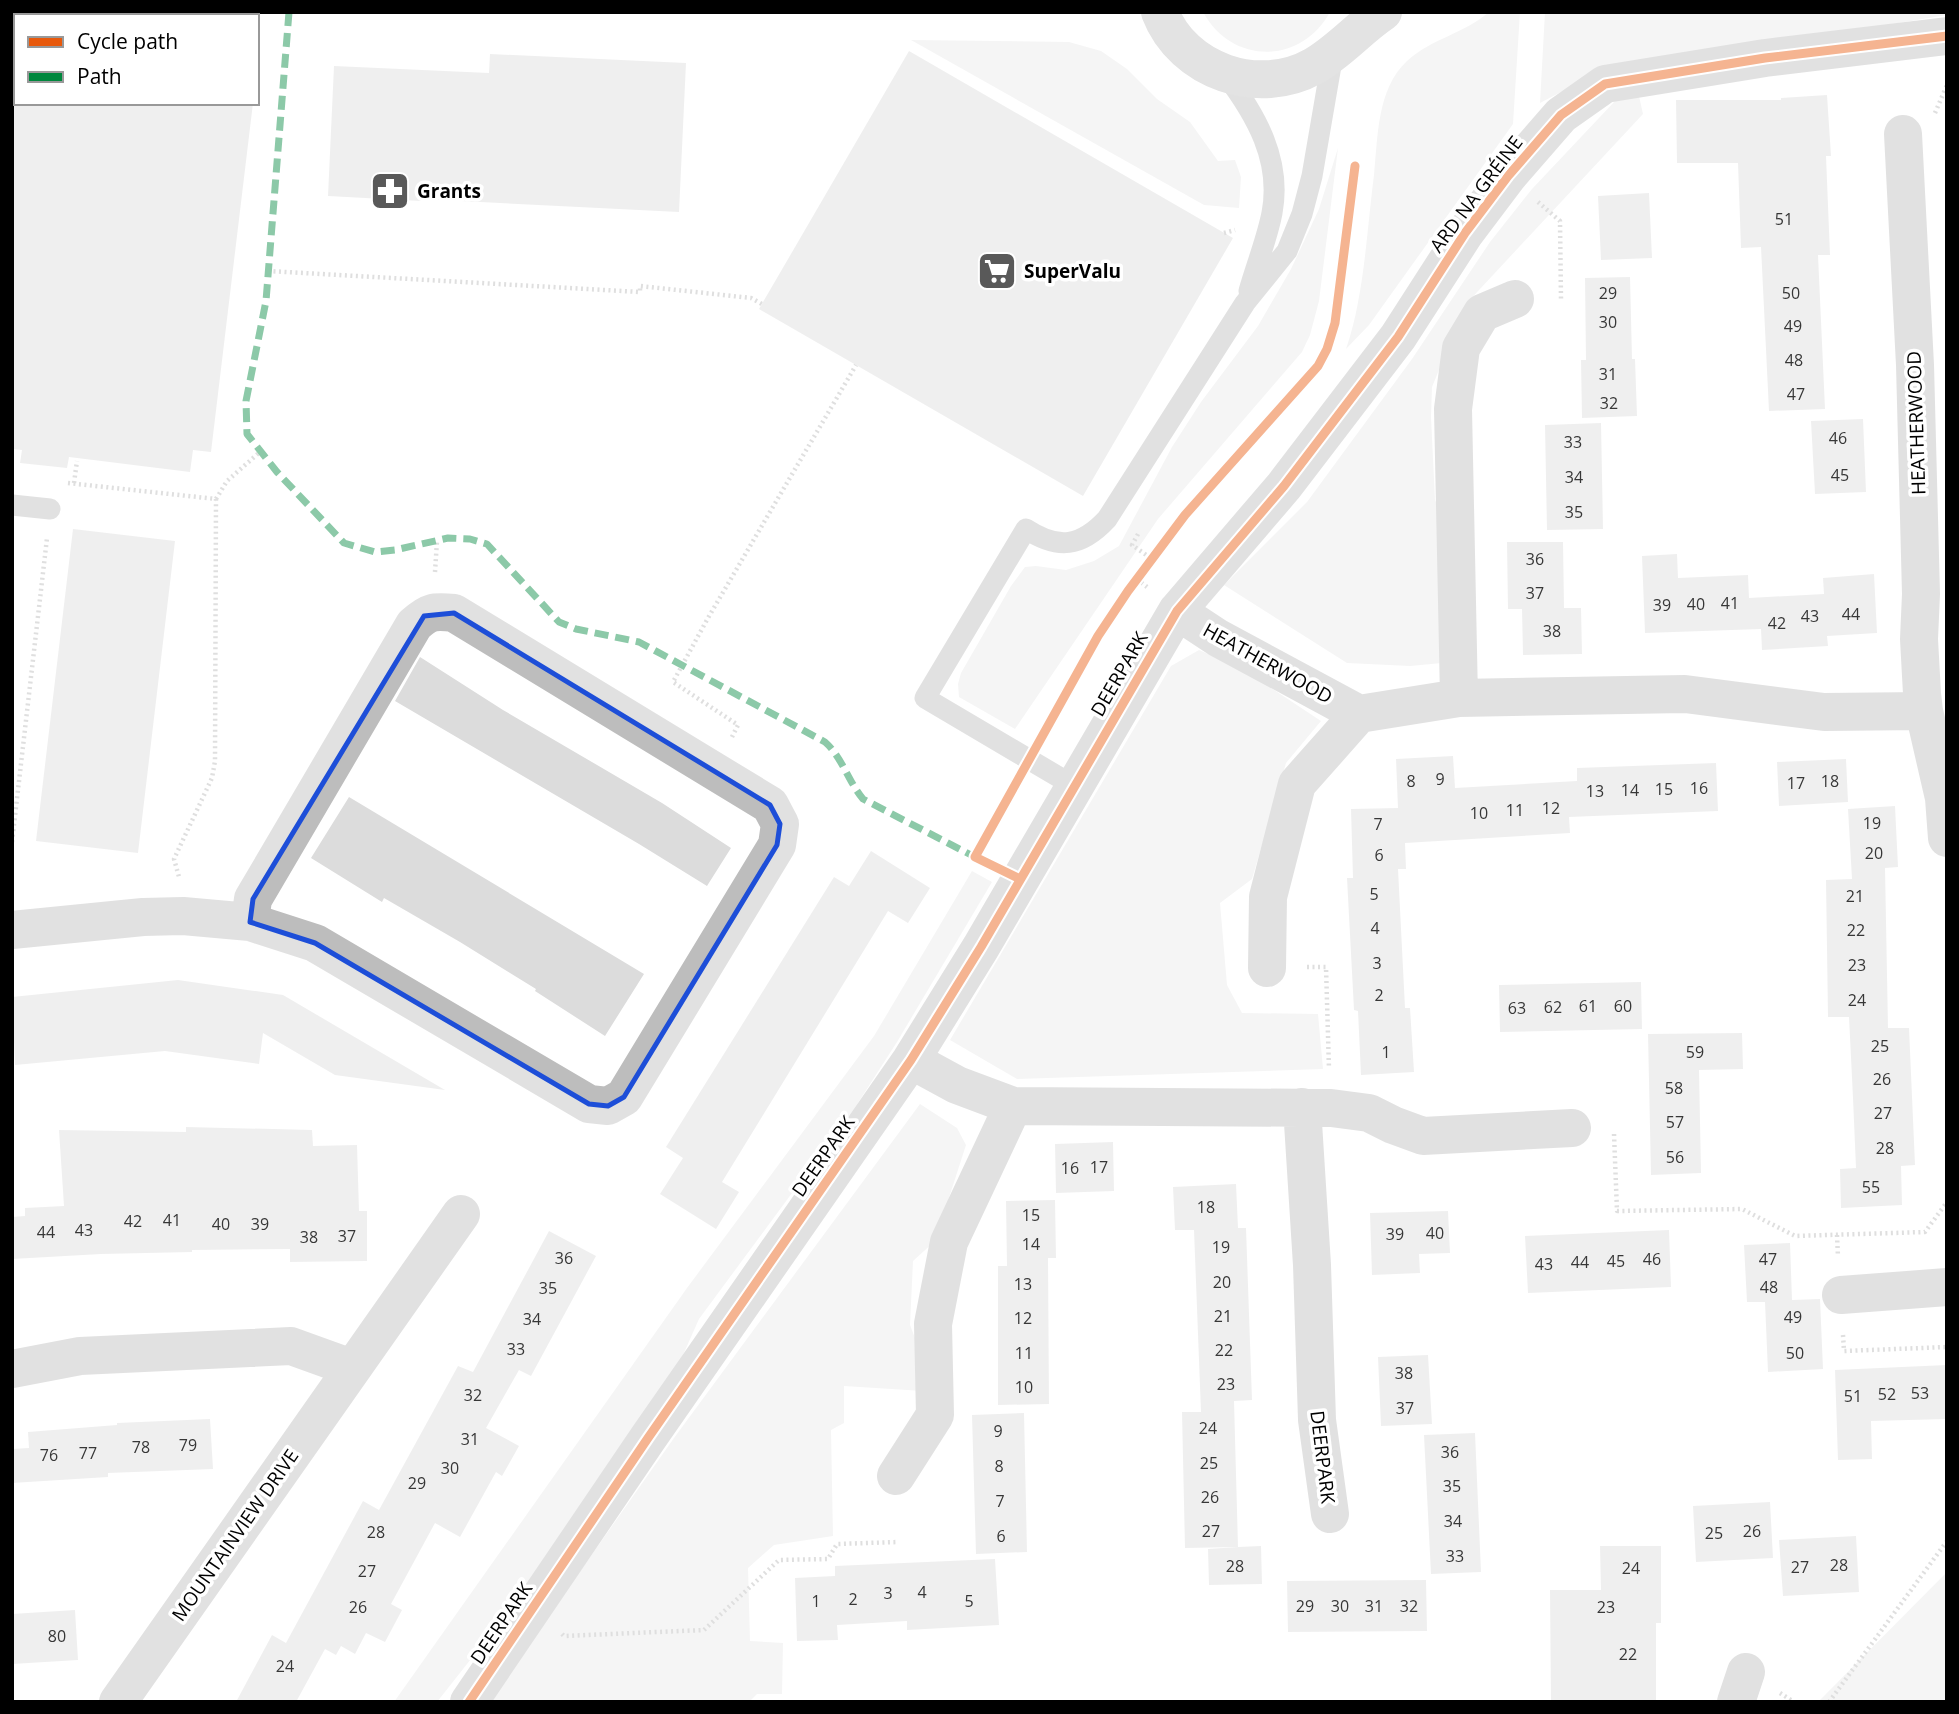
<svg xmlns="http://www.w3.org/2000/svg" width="1959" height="1714" viewBox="0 0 1959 1714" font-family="'Open Sans',sans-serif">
	<rect width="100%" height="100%" fill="#fff"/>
	<path fill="#e9e9e9" d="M 1203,12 L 1330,12 C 1301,65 1232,65 1203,12 Z
		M 1489,12 L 1520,12 L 1513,124 L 1369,325 L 1346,349 C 1364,298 1367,229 1374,175 C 1378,136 1377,89 1407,61 C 1431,39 1465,33 1489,12 Z
		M 1545,12 L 1947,12 L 1947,15 L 1599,72 L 1540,103 Z
		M 911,40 L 1069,42 L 1101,51 L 1127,69 L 1157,99 L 1190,122 L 1218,161 L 1235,160 L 1241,177 L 1239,208 L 1204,205 Z
		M 1639,96 L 1643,114 L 1466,304 L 1432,387 L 1431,417 L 1435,500 L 1447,526 L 1442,663 L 1410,666 L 1347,663 L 1224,585 L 1307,502 L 1412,359 L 1490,242 L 1532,189 L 1615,101 Z
		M 1338,148 L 1319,301 L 1310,335 L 1302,352 L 1158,519 L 1015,729 L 959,697 L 958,684 L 961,673 L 1011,586 L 1025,567 L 1036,566 L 1066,570 L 1094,561 L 1119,546 L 1172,447 L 1201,402 L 1258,326 L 1291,269 L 1319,209 Z
		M 1199,650 L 1241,668 L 1321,721 L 1286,763 L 1252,879 L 1220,903 L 1227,985 L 1242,1013 L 1318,1014 L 1323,1069 L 1017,1079 L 950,1040 L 1171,666 Z
		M 972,871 L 992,882 L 897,1042 L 854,1109 L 699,1319 L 647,1436 L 437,1702 L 394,1702 L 687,1288 L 874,1036 Z
		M 920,1104 L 957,1128 L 966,1145 L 935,1241 L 913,1261 L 910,1325 L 923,1359 L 923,1391 L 844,1386 L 844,1423 L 831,1430 L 833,1536 L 774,1545 L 748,1568 L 750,1641 L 783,1643 L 782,1694 L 757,1694 L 749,1702 L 488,1702 L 674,1438 Z
		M 1947,1572 L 1947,1702 L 1818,1702 Z"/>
	<path fill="#dcdcdc" d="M 909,51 L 1233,238 L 1083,496 L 759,309 Z
		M 490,54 L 686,63 L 679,212 L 421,199 L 421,201 L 328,196 L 334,66 L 489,73 Z
		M 1827,95 L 1831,156 L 1826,156 L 1830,255 L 1818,255 L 1825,409 L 1769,411 L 1761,247 L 1741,248 L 1738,163 L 1677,163 L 1676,100 L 1781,100 L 1781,98 Z
		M 12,103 L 253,103 L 211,452 L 193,450 L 190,472 L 69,457 L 67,468 L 20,463 L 22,450 L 12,449 Z
		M 1649,193 L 1652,258 L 1601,260 L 1598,196 Z
		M 1630,277 L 1632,359 L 1635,359 L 1637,416 L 1582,418 L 1581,360 L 1586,360 L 1585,278 Z
		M 1863,419 L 1866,492 L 1815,494 L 1811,421 Z
		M 1601,423 L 1603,529 L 1547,530 L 1545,425 Z
		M 73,529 L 175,541 L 138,853 L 36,841 Z
		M 1507,542 L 1563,542 L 1564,608 L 1581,608 L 1582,654 L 1523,655 L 1522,609 L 1508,609 Z
		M 1677,554 L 1678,578 L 1748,575 L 1749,598 L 1824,594 L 1823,578 L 1874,574 L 1877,633 L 1827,636 L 1828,646 L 1762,650 L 1761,629 L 1645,633 L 1642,556 Z
		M 420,657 L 503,710 L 662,803 L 731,848 L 707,886 L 639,844 L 395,701 Z
		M 1453,756 L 1455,788 L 1577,781 L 1577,768 L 1716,763 L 1718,811 L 1569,817 L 1570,833 L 1405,843 L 1406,869 L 1398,869 L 1405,1008 L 1410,1008 L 1414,1072 L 1361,1075 L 1358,1011 L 1354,1010 L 1347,878 L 1353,878 L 1351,809 L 1398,808 L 1396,759 Z
		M 1846,759 L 1848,802 L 1779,806 L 1777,762 Z
		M 349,797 L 644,974 L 605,1036 L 535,991 L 536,989 L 460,942 L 384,898 L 382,902 L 311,858 Z
		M 1895,806 L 1898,867 L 1885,868 L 1888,1028 L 1909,1028 L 1915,1165 L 1901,1166 L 1902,1205 L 1841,1208 L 1840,1169 L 1856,1168 L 1853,1098 L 1849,1017 L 1828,1017 L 1826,880 L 1852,879 L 1848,809 Z
		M 871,851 L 930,888 L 908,923 L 888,911 L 722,1182 L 739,1192 L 716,1229 L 660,1194 L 683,1158 L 666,1147 L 834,877 L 849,886 Z
		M 178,980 L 283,995 L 445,1090 L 335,1075 L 263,1033 L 259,1064 L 165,1051 L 15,1065 L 12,997 Z
		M 1641,982 L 1642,1029 L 1500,1032 L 1499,985 Z
		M 1742,1033 L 1743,1069 L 1699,1070 L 1701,1173 L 1651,1175 L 1648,1034 Z
		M 186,1127 L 312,1130 L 313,1146 L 357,1145 L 359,1211 L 367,1211 L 367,1261 L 290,1262 L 290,1249 L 192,1250 L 192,1252 L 101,1254 L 12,1259 L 12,1217 L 25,1216 L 25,1208 L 64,1206 L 59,1130 L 186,1132 Z
		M 1113,1142 L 1114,1191 L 1056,1193 L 1055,1144 Z
		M 1236,1184 L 1238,1228 L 1246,1228 L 1252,1400 L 1234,1401 L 1238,1547 L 1261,1546 L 1262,1584 L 1209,1585 L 1208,1549 L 1238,1547 L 1185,1548 L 1182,1412 L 1201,1412 L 1194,1230 L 1175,1230 L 1173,1187 Z
		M 1055,1200 L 1056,1258 L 1048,1258 L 1049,1404 L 998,1405 L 998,1266 L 1007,1266 L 1006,1201 Z
		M 1448,1211 L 1450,1253 L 1419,1254 L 1420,1273 L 1372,1275 L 1370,1213 Z
		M 1669,1230 L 1671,1287 L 1528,1293 L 1525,1236 Z
		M 549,1231 L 596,1256 L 531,1376 L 519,1370 L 486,1428 L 519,1446 L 502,1476 L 496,1472 L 460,1537 L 435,1523 L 391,1604 L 402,1610 L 385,1642 L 366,1633 L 355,1654 L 341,1646 L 336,1655 L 325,1649 L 296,1702 L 236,1702 L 272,1635 L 286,1643 L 363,1501 L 379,1510 L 458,1366 L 473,1372 Z
		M 1790,1243 L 1792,1300 L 1820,1299 L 1823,1369 L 1768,1372 L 1765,1302 L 1747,1302 L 1744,1245 Z
		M 1428,1355 L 1432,1424 L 1381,1426 L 1378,1357 Z
		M 1947,1365 L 1947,1419 L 1871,1421 L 1872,1459 L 1838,1460 L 1835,1370 Z
		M 1024,1413 L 1027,1552 L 976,1554 L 972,1415 Z
		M 210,1419 L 213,1469 L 108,1473 L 108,1477 L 12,1483 L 12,1449 L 29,1448 L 28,1432 L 117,1425 L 117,1423 Z
		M 1475,1433 L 1481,1572 L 1431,1574 L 1424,1435 Z
		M 1770,1502 L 1773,1558 L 1696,1562 L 1693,1506 Z
		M 1856,1536 L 1859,1592 L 1783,1596 L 1779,1540 Z
		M 1600,1546 L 1661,1546 L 1661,1623 L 1656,1623 L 1656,1702 L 1551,1702 L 1550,1590 L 1601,1590 Z
		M 995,1559 L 999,1625 L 907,1630 L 907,1621 L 837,1625 L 838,1640 L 797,1641 L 795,1578 L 835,1576 L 835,1566 Z
		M 1426,1580 L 1427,1631 L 1288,1632 L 1287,1581 Z
		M 75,1610 L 78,1660 L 12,1664 L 12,1614 Z"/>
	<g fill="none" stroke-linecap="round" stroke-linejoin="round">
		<path stroke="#b8b8b8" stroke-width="4.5" stroke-dasharray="2 3.5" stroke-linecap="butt" d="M 1935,113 L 1947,85
			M 1538,202 L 1560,221 L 1561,299
			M 1224,233 L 1235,230
			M 268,271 L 640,292 L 640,286 L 751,298 L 762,304
			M 68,483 L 216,499 L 215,761 L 212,778 L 174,859 L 179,877
			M 74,483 L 77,461
			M 216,499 L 227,481 L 261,451
			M 1138,534 L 1132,545 L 1152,559
			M 435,572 L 437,541
			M 1137,579 L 1147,587
			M 732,737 L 738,725 L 673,682 L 708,618 L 856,365
			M 12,842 L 47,538
			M 1307,967 L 1326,967 L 1329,1069
			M 1614,1134 L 1617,1211 L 1742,1209 L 1795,1236 L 1925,1232 L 1947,1202
			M 1837,1235 L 1838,1257
			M 1843,1335 L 1844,1351 L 1947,1347
			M 562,1634 L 564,1636 L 704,1630 L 779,1560 L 828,1559 L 837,1544 L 898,1542
			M 1780,1693 L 1794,1702
			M 1829,1702 L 1947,1541"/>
		<path stroke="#bdbdbd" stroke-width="21" d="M 1225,74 C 1256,115 1282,160 1272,213 C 1267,239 1256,266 1249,291
			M 12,505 L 50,509
			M 1074,786 L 925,698 L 1026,529 C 1058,550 1081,547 1107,519 L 1245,303 L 1287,251 L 1302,214 L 1312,176 L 1333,54"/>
		<path stroke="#bdbdbd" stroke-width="38" d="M 1903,134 L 1915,365 L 1921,594 L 1919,639 L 1922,694 L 1924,711 L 1944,798 L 1947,838
			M 1177,611 L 1218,638 L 1359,714
			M 1459,698 L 1453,409 L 1461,348 L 1482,313 L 1515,299
			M 12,930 L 143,917 L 183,916 L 250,922 L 315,943 L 589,1104 L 608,1106 L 624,1097 L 777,845 L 780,824 L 770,805 L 454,613 C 434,611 429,611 414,625 L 253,899 L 250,922
			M 1267,968 L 1268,897 L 1297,784 L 1359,714 L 1459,698 L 1685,694 L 1824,712 L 1924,711
			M 911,1060 L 957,1085 L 1013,1106 L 1331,1108 L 1369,1113 L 1393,1125 L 1423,1136 L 1572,1128
			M 1302,1107 L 1312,1265 L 1317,1420 L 1330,1514
			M 1841,1295 L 1947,1287
			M 12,1369 L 80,1356 L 291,1346 L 352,1368
			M 896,1476 L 935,1415 L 933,1324 L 949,1242 L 1013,1106
			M 118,1702 L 461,1214
			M 469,1702 L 648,1438 L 911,1060 L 981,947 L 1177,611 L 1284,486 L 1398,337 L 1465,233 L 1508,176 L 1561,115 L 1605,84 L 1765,58 L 1947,36
			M 1736,1702 L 1746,1672"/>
		<path stroke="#c0c0c0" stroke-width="38" d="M 1160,12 C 1183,72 1259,97 1314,66 C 1340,51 1359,28 1383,12"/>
		<path stroke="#00873e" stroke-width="7" stroke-dasharray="14 7" stroke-linecap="butt" d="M 289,12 L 266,301 L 246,401 L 247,434 L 277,472 L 344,543 L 375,552 L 395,550 L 448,538 L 470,539 L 487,544 L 559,622 L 576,629 L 639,642 L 825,742 C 842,757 848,781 863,799 L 975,857"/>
		<g stroke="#fff" stroke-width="13">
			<path id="cycleway" d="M 1020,879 L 975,857 L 1098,636 L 1128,591 L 1185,515 L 1318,366 L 1327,349 L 1335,323 L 1355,166
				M 469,1702 L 648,1438 L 911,1060 L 981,947 L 1177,611 L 1284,486 L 1398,337 L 1465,233 L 1508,176 L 1561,115 L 1605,84 L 1765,58 L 1947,36"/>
		</g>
		<use href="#cycleway" stroke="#e8590c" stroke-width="9"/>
	</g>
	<path d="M0 0H1959V1714H0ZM 454,613 L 770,805 L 780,824 L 777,845 L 624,1097 L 608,1106 L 589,1104 L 315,943 L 250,922 L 253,899 L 424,616 Z" fill="#fff" fill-opacity=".55" fill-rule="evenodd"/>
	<path fill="none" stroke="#1d4ed8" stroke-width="5" stroke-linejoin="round" d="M 454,613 L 770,805 L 780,824 L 777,845 L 624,1097 L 608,1106 L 589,1104 L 315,943 L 250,922 L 253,899 L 424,616 Z"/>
	<defs>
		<g id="pharmacy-square" transform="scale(2.0125)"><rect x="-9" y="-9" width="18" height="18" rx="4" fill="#595959" stroke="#fff"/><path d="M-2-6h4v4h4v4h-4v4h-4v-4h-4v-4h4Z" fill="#fff"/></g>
		<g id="supermarket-square" transform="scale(2.0125)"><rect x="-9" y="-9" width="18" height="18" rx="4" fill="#595959" stroke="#fff"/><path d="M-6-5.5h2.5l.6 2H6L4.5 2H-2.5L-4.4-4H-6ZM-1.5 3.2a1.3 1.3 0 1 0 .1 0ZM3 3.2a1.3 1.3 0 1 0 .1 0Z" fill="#fff"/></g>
	</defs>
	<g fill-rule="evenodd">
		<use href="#pharmacy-square" x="390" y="191"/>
		<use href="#supermarket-square" x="997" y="271"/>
	</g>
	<g text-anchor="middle" stroke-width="7" stroke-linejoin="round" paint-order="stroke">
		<g font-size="16" fill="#373737">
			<text x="1784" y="225">51</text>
			<text x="1608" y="299">29</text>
			<text x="1791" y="299">50</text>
			<text x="1608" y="328">30</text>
			<text x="1793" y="332">49</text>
			<text x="1794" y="366">48</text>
			<text x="1608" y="380">31</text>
			<text x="1796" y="400">47</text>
			<text x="1609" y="409">32</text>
			<text x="1838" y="444">46</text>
			<text x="1573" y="448">33</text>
			<text x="1840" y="481">45</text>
			<text x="1574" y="483">34</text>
			<text x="1574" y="518">35</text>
			<text x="1535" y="565">36</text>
			<text x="1535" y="599">37</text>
			<text x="1730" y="609">41</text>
			<text x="1696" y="610">40</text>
			<text x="1662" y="611">39</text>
			<text x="1851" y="620">44</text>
			<text x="1810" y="622">43</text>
			<text x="1777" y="629">42</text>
			<text x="1552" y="637">38</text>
			<text x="1440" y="785">9</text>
			<text x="1411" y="787">8</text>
			<text x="1830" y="787">18</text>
			<text x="1796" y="789">17</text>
			<text x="1699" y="794">16</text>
			<text x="1664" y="795">15</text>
			<text x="1630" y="796">14</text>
			<text x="1595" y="797">13</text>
			<text x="1551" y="814">12</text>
			<text x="1515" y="816">11</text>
			<text x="1479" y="819">10</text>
			<text x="1872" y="829">19</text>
			<text x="1378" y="830">7</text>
			<text x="1874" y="859">20</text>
			<text x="1379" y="861">6</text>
			<text x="1374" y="900">5</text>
			<text x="1855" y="902">21</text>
			<text x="1375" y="934">4</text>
			<text x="1856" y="936">22</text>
			<text x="1377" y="969">3</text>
			<text x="1857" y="971">23</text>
			<text x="1379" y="1001">2</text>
			<text x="1857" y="1006">24</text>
			<text x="1588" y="1012">61</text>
			<text x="1623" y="1012">60</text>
			<text x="1553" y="1013">62</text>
			<text x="1517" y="1014">63</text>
			<text x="1880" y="1052">25</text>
			<text x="1386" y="1058">1</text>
			<text x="1695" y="1058">59</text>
			<text x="1882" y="1085">26</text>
			<text x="1674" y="1094">58</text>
			<text x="1883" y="1119">27</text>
			<text x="1675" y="1128">57</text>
			<text x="1885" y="1154">28</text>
			<text x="1675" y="1163">56</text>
			<text x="1099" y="1173">17</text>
			<text x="1070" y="1174">16</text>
			<text x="1871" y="1193">55</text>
			<text x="1206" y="1213">18</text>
			<text x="1031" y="1221">15</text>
			<text x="172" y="1226">41</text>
			<text x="133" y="1227">42</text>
			<text x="221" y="1230">40</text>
			<text x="260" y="1230">39</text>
			<text x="84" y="1236">43</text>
			<text x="46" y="1238">44</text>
			<text x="1435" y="1239">40</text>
			<text x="1395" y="1240">39</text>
			<text x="347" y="1242">37</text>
			<text x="309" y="1243">38</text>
			<text x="1031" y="1250">14</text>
			<text x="1221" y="1253">19</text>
			<text x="564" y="1264">36</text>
			<text x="1652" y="1265">46</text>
			<text x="1768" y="1265">47</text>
			<text x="1616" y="1267">45</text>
			<text x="1580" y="1268">44</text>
			<text x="1544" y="1270">43</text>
			<text x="1222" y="1288">20</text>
			<text x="1023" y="1290">13</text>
			<text x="1769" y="1293">48</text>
			<text x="548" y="1294">35</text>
			<text x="1223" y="1322">21</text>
			<text x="1793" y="1323">49</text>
			<text x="1023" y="1324">12</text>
			<text x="532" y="1325">34</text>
			<text x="516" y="1355">33</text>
			<text x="1224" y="1356">22</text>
			<text x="1024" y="1359">11</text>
			<text x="1795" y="1359">50</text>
			<text x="1404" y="1379">38</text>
			<text x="1226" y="1390">23</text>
			<text x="1024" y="1393">10</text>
			<text x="1920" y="1399">53</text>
			<text x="1887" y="1400">52</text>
			<text x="473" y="1401">32</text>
			<text x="1853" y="1402">51</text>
			<text x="1405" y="1414">37</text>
			<text x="1208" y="1434">24</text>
			<text x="998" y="1437">9</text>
			<text x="470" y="1445">31</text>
			<text x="188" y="1451">79</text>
			<text x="141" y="1453">78</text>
			<text x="1450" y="1458">36</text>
			<text x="88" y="1459">77</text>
			<text x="49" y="1461">76</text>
			<text x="1209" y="1469">25</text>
			<text x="999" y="1472">8</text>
			<text x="450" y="1474">30</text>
			<text x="417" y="1489">29</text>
			<text x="1452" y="1492">35</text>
			<text x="1210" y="1503">26</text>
			<text x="1000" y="1507">7</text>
			<text x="1453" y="1527">34</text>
			<text x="1211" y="1537">27</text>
			<text x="1752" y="1537">26</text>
			<text x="376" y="1538">28</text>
			<text x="1714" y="1539">25</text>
			<text x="1001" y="1542">6</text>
			<text x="1455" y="1562">33</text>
			<text x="1839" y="1571">28</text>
			<text x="1235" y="1572">28</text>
			<text x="1800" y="1573">27</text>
			<text x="1631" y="1574">24</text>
			<text x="367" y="1577">27</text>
			<text x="922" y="1598">4</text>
			<text x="888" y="1599">3</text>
			<text x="853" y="1605">2</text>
			<text x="816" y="1607">1</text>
			<text x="969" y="1607">5</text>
			<text x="1305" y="1612">29</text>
			<text x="1340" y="1612">30</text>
			<text x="1374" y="1612">31</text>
			<text x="1409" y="1612">32</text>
			<text x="358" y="1613">26</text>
			<text x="1606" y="1613">23</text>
			<text x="57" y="1642">80</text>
			<text x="1628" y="1660">22</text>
			<text x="285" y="1672">24</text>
		</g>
		<g font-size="19" font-weight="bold" fill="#000" stroke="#fff" text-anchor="start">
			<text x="417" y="198">Grants</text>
			<text x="1024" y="278">SuperValu</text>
		</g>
		<g font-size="19" fill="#000" stroke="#fff">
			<text transform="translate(1476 194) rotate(-53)" y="7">ARD NA GRÉINE</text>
			<text transform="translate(1916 423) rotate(-92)" y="7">HEATHERWOOD</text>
			<text transform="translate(1268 663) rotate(29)" y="7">HEATHERWOOD</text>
			<text transform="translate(1119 674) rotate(-60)" y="7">DEERPARK</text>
			<text transform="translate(823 1156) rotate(-55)" y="7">DEERPARK</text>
			<text transform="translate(1323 1457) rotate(83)" y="7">DEERPARK</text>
			<text transform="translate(235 1535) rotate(-55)" y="7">MOUNTAINVIEW DRIVE</text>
			<text transform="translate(501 1623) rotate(-56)" y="7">DEERPARK</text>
		</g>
	</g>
	<rect width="1959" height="1714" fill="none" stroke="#000000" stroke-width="28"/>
	<rect x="14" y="14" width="245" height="91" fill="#ffffff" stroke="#999999" stroke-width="2"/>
	<rect x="28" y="37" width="35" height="10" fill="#e8590c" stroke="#999999" stroke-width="2"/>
	<text x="77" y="49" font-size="21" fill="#000000">Cycle path</text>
	<rect x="28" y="72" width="35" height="10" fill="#00873e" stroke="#999999" stroke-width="2"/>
	<text x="77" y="84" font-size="21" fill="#000000">Path</text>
</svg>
